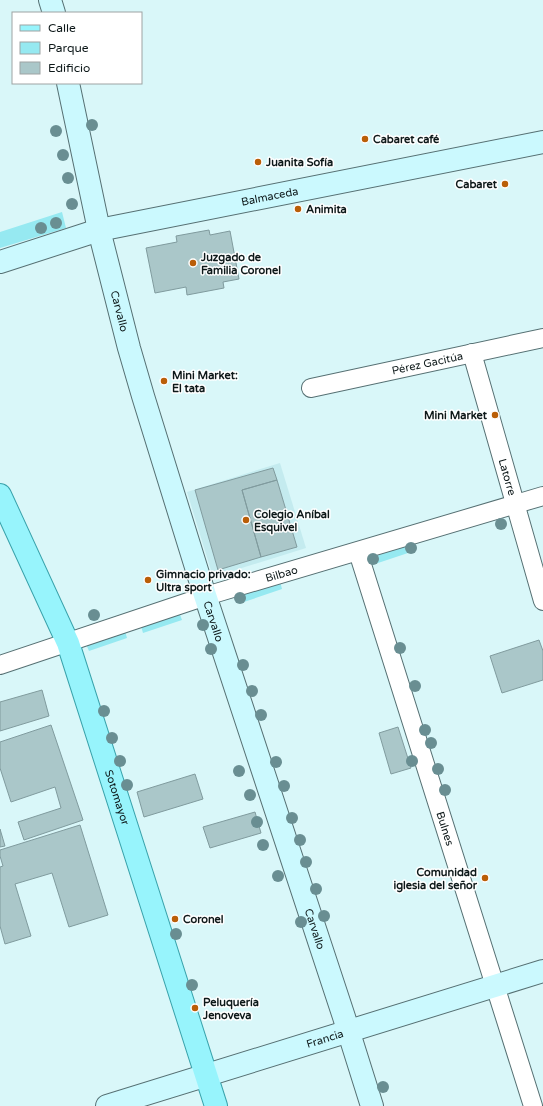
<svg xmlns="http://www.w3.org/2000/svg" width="543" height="1106" viewBox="0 0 543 1106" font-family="'Varela Round',sans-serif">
	<rect width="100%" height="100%" fill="#d9f7f9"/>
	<path fill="#c4ebef" d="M 280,463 L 306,548 L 213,577 L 187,492 Z"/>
	<path fill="#96e9f1" d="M 62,212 L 66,228 L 0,248 L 0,232 Z
		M 411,543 L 414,551 L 375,564 L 372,556 Z
		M 280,581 L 282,589 L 244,602 L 241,594 Z
		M 179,612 L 182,620 L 143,633 L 141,626 Z
		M 125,631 L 127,638 L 89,651 L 86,644 Z"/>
	<path fill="#aac7c9" stroke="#809b9e" d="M 209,230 L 210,235 L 230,231 L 239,279 L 223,282 L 224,288 L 187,295 L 186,287 L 155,293 L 146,248 L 177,242 L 176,236 Z
		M 273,468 L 277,480 L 242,490 L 261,557 L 218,570 L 195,490 Z
		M 277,480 L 297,547 L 261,557 L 242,490 Z
		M 539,640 L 543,651 L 543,680 L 502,693 L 490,656 Z
		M 42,690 L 49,716 L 0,731 L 0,702 Z
		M 51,725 L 83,820 L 24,840 L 18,822 L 61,808 L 55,787 L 11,802 L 0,768 L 0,742 Z
		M 398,727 L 411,768 L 391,774 L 379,733 Z
		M 195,774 L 203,799 L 144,817 L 137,792 Z
		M 255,812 L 261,833 L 210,848 L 203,827 Z
		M 80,825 L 108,915 L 69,927 L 52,873 L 15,884 L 31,936 L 5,944 L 0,926 L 0,867 L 3,866 L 0,856 L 0,850 Z
		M 0,829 L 5,846 L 0,847 Z"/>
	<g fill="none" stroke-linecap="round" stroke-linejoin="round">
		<g stroke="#567073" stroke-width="20">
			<g id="street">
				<path id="s1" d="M 472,353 L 543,601"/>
				<path id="s2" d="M 311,388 L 543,338"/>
				<path id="s3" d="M 358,552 L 533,1106"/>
				<path id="s4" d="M 0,665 L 206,596 L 543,496"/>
			</g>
		</g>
		<g stroke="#567073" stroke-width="24">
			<g id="secondary">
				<path d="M 50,0 L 54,13"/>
				<path id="s5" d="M 68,83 L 99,230 L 129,348 L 143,396 L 200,580 L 344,1017 L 372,1106"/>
				<path id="s6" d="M 0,262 L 99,230 L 543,142"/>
				<path id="s7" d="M 107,1106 L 543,971"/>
			</g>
		</g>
		<g stroke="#39a2ab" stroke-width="24">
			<g id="primary">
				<path id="s8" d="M 0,495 L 68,643 L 216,1106"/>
			</g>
		</g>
		<use href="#street" stroke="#fff" stroke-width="18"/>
		<use href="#secondary" stroke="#cbf9fe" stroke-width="22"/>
		<use href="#primary" stroke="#97f4fc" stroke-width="22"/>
	</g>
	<g fill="#698e92">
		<circle cx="92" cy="125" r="6"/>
		<circle cx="56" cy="131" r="6"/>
		<circle cx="63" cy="155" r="6"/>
		<circle cx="68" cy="178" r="6"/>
		<circle cx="72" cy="204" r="6"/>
		<circle cx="56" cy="223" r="6"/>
		<circle cx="41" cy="228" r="6"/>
		<circle cx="501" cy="524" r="6"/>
		<circle cx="411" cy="548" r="6"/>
		<circle cx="373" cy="559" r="6"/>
		<circle cx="240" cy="598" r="6"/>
		<circle cx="94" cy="615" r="6"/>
		<circle cx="203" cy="625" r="6"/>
		<circle cx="400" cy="648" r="6"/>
		<circle cx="211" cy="649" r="6"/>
		<circle cx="243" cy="665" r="6"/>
		<circle cx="415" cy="686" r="6"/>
		<circle cx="252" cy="691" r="6"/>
		<circle cx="104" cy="711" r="6"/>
		<circle cx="261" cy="715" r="6"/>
		<circle cx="425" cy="730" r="6"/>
		<circle cx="112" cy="738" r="6"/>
		<circle cx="431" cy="743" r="6"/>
		<circle cx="120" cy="761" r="6"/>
		<circle cx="412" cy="761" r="6"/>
		<circle cx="276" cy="762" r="6"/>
		<circle cx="438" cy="769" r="6"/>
		<circle cx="239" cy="771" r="6"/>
		<circle cx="127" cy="785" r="6"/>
		<circle cx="284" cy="786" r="6"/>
		<circle cx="445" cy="790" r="6"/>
		<circle cx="250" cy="795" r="6"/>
		<circle cx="292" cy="818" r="6"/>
		<circle cx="257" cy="822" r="6"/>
		<circle cx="300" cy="840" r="6"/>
		<circle cx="263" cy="845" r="6"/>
		<circle cx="306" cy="862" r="6"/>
		<circle cx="278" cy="876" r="6"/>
		<circle cx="316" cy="889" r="6"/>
		<circle cx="324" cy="916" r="6"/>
		<circle cx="301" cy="922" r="6"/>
		<circle cx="176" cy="934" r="6"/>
		<circle cx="192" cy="985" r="6"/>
		<circle cx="383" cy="1087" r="6"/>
	</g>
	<g fill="#ba5e08" stroke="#fff" stroke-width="1.5">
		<circle cx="365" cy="139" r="4"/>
		<circle cx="258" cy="162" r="4"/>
		<circle cx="505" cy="184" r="4"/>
		<circle cx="298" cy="209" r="4"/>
		<circle cx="193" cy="263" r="4"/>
		<circle cx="164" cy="381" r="4"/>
		<circle cx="495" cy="415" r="4"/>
		<circle cx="246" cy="520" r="4"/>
		<circle cx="148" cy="580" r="4"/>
		<circle cx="485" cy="878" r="4"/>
		<circle cx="175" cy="919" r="4"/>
		<circle cx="195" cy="1008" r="4"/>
	</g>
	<g text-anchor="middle" stroke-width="3" stroke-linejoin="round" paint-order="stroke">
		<g font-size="11" font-weight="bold" fill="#0d1819" stroke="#fff" text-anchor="start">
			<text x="373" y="143">Cabaret café</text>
			<text x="266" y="166">Juanita Sofía</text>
			<text x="497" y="188" text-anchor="end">Cabaret</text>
			<text x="306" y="213">Animita</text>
			<text x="201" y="261">Juzgado de<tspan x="201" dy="13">Familia Coronel</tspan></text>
			<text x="172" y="379">Mini Market:<tspan x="172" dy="13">El tata</tspan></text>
			<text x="487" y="419" text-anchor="end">Mini Market</text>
			<text x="254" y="518">Colegio Aníbal<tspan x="254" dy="13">Esquivel</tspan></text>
			<text x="156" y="578">Gimnacio privado:<tspan x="156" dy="13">Ultra sport</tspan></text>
			<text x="477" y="876" text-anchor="end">Comunidad<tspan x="477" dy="13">iglesia del señor</tspan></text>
			<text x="183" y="923">Coronel</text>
			<text x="203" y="1006">Peluquería<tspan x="203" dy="13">Jenoveva</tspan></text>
		</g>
		<g font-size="11" fill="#0d1819" stroke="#fff">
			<text dy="4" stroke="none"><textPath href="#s6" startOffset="278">Balmaceda</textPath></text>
			<text dy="4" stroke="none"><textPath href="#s5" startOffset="234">Carvallo</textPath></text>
			<text dy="4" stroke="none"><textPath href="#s2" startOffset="119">Pérez Gacitúa</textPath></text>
			<text dy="4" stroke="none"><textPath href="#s1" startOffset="129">Latorre</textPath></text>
			<text dy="4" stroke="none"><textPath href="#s4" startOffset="296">Bilbao</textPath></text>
			<text dy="4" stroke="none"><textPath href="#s5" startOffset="558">Carvallo</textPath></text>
			<text dy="4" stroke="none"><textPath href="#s8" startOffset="325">Sotomayor</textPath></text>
			<text dy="4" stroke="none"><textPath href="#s3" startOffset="290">Bulnes</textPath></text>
			<text dy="4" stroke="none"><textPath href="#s5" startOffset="882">Carvallo</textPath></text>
			<text dy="4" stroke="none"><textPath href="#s7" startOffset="228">Francia</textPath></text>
		</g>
	</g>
	<rect x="12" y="12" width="130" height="72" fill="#ffffff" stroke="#9ea3a3"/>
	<rect x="20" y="25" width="20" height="6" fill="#97f4fc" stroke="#9ea3a3"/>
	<text x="48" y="32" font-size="12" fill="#0d1819">Calle</text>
	<rect x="20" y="42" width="20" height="12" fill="#96e9f1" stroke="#9ea3a3"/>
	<text x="48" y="52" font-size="12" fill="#0d1819">Parque</text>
	<rect x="20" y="62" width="20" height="12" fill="#aac7c9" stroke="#9ea3a3"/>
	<text x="48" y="72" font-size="12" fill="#0d1819">Edificio</text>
</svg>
